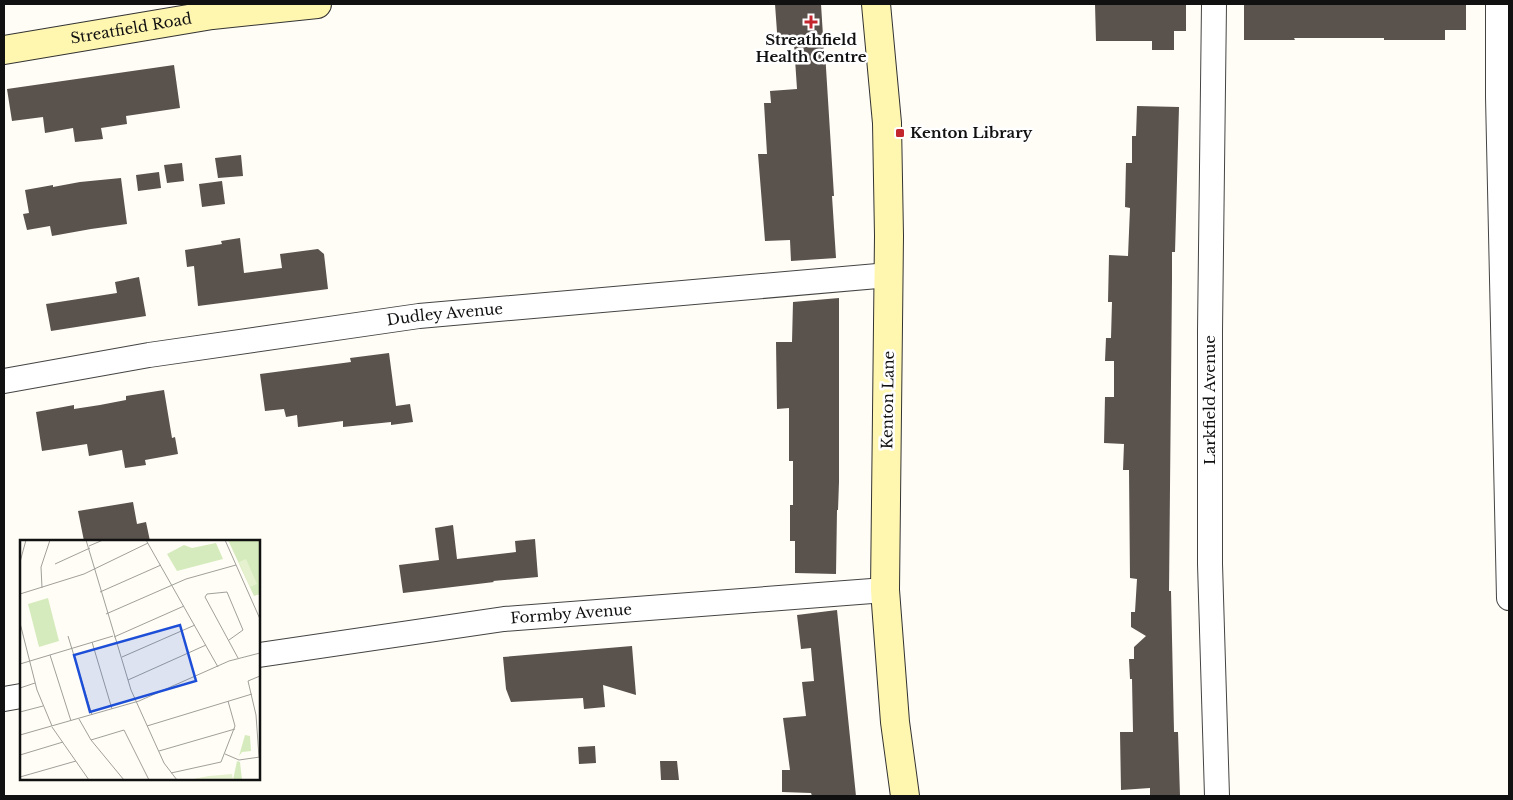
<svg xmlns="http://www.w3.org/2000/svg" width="1513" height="800" viewBox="0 0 1513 800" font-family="'Libre Baskerville',serif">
	<rect width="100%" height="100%" fill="#fffdf5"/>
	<path fill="#5a524d" d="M 775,4 L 821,4 L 824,52 L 825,52 L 834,196 L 832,196 L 836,258 L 791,261 L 790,240 L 765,241 L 758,154 L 767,154 L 764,103 L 771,103 L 770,91 L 797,89 L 794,44 L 778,46 Z
		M 1095,4 L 1186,4 L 1186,31 L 1174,31 L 1174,50 L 1152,50 L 1152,41 L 1096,41 Z
		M 1244,4 L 1466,4 L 1466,30 L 1445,30 L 1445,40 L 1384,40 L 1384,38 L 1294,38 L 1295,40 L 1244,40 Z
		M 174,65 L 180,108 L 126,116 L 127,124 L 101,128 L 103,139 L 75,142 L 73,128 L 45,133 L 43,117 L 12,121 L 7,89 Z
		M 1137,106 L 1179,107 L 1175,252 L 1172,252 L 1172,280 L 1169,591 L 1171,591 L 1174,732 L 1178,732 L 1180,796 L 1150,796 L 1150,788 L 1121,790 L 1120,732 L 1133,732 L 1132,679 L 1130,679 L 1129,659 L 1134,659 L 1134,647 L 1146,636 L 1131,627 L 1131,612 L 1135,612 L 1137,579 L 1130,578 L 1129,470 L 1123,470 L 1124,444 L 1104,443 L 1105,397 L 1114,397 L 1114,361 L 1105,361 L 1106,338 L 1111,338 L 1112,302 L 1108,302 L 1109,255 L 1128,256 L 1130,208 L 1125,207 L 1126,163 L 1132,163 L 1132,136 L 1136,136 Z
		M 241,155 L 243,176 L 218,178 L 215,158 Z
		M 182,163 L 184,181 L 167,183 L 164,165 Z
		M 159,172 L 161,188 L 138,191 L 136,175 Z
		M 121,178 L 127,224 L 91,229 L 52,236 L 50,226 L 27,230 L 23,214 L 29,213 L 25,190 L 53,185 L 53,187 L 80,182 Z
		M 222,181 L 225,204 L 202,207 L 199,184 Z
		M 240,238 L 244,273 L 282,268 L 280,254 L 318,249 L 324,254 L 328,289 L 198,306 L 194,266 L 187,267 L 185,250 L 222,244 L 221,241 Z
		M 139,277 L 146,316 L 51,331 L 46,304 L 117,293 L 115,282 Z
		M 839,298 L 839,482 L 838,510 L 837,510 L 836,574 L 795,573 L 795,541 L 790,541 L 790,505 L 793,505 L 793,461 L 789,461 L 789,408 L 777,409 L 776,342 L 792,342 L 793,302 Z
		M 389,353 L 396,406 L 410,404 L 413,422 L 391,425 L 391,422 L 343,427 L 343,421 L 298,427 L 297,415 L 286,417 L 284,409 L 265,411 L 260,374 L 351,362 L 350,358 Z
		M 164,390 L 172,438 L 175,437 L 178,454 L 145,460 L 146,465 L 125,468 L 122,450 L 89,456 L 87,444 L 42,451 L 36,412 L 74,405 L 74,409 L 100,405 L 126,400 L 126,396 Z
		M 133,502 L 137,524 L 146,522 L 150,541 L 84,541 L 78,511 Z
		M 453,525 L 457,559 L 516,552 L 515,541 L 535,539 L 538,577 L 493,581 L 494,582 L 403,593 L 399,565 L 439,560 L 435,528 Z
		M 837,610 L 856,796 L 812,796 L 811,793 L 782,792 L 782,770 L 790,770 L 783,718 L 806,716 L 802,682 L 814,681 L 811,648 L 801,649 L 797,615 Z
		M 632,646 L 636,695 L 603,685 L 605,707 L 584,709 L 583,698 L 511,702 L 506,689 L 503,657 Z
		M 595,746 L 596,763 L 579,764 L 578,747 Z
		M 660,761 L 677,761 L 679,780 L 661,780 Z"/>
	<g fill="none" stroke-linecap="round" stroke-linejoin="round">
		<g stroke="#444" stroke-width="26">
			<g id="street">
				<path d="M 1214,4 L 1210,331 L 1210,564 L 1217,796"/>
				<path d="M 1498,4 L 1498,97 L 1509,598"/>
				<path id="s1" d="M 4,381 L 149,355 L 419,316 L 889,275"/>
				<path id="s2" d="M 259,655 L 504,619 L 885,590"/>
				<path d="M 4,699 L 21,696"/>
			</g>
		</g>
		<g stroke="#333" stroke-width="30">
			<g id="secondary">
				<path d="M 876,4 L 887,123 L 889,236 L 885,590 L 895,722 L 905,796"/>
				<path id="s3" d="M 4,50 L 212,15 L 317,4"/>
			</g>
		</g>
		<use href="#street" stroke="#fff" stroke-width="24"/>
		<use href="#secondary" stroke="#fff6b0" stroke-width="28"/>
	</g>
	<g fill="#c4262e" stroke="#fff" stroke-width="2">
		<path d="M808.5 14.5h5v5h5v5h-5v5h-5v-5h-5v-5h5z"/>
		<rect x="895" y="128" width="10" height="10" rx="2.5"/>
	</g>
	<g text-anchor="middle" stroke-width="5" stroke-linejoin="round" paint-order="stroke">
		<g font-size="15" fill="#111" stroke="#fff">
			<text dy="5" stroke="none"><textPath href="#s3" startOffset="129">Streatfield Road</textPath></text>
			<text dy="5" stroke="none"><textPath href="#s1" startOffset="446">Dudley Avenue</textPath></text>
			<text transform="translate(888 400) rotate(-89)" y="5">Kenton Lane</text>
			<text transform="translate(1210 400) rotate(-90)" y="5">Larkfield Avenue</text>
			<text dy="5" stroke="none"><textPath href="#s2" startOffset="315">Formby Avenue</textPath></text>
		</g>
		<g font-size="15" font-weight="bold" fill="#111" stroke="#fff">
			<text x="811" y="45">Streathfield<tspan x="811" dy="17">Health Centre</tspan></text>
			<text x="910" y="138" text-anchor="start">Kenton Library</text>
		</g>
	</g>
	<g transform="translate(20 540)">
		<rect width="240" height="240" fill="#fffdf5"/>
		<path d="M 208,0 L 240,0 L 240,54 L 234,56 ZM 196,3 L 203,19 L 157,31 L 147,14 L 164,5 L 172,8 ZM 28,58 L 39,101 L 19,107 L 8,64 ZM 225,195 L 230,196 L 231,211 L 222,212 L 219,216 ZM 217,221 L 220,222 L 222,240 L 213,240 Z" fill="#d5ebbd"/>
		<path d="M 226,19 L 237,44 L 230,47 L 219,22 ZM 212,234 L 213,240 L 173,239 L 189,236 Z" fill="#e6f2cf"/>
		<path fill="none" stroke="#a09f9a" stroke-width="1" d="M 66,0 L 111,150 L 144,223 L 157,240M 126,0 L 198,127M 205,0 L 240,79M 69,6 L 83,0M 0,22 L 6,0M 35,24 L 70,8M 22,48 L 21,27 L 30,0M 80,52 L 141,25M 0,54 L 64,34 L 128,3M 86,74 L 166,39 L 216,25M 0,83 L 17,150 L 32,186M 48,96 L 72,175M 94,97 L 164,66M 209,100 L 223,90 L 207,52 L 187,54 L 185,57 L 218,118M 72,102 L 92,169M 30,115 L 51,181M 102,117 L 175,85M 0,124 L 93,96M 108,140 L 186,105M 0,148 L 15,143M 0,172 L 23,166M 59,179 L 71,200 L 104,240M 127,186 L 232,154M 32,187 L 69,240M 0,195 L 119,161 L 209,121 L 240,113M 71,200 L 104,190 L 129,240M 139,211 L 215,189M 205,214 L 219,220 L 240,217M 0,215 L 43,202M 239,217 L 236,175 L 228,141 L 240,136M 151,233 L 201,222 L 215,186 L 208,161M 0,237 L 56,221"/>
		<path fill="#1d4ed8" fill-opacity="0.15" stroke="#1d4ed8" stroke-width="2.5" d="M 160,85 L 176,141 L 70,172 L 54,115 Z"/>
		<rect width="240" height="240" fill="none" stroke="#111" stroke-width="2.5"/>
	</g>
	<rect width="1513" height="800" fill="none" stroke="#111111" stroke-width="10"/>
</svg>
